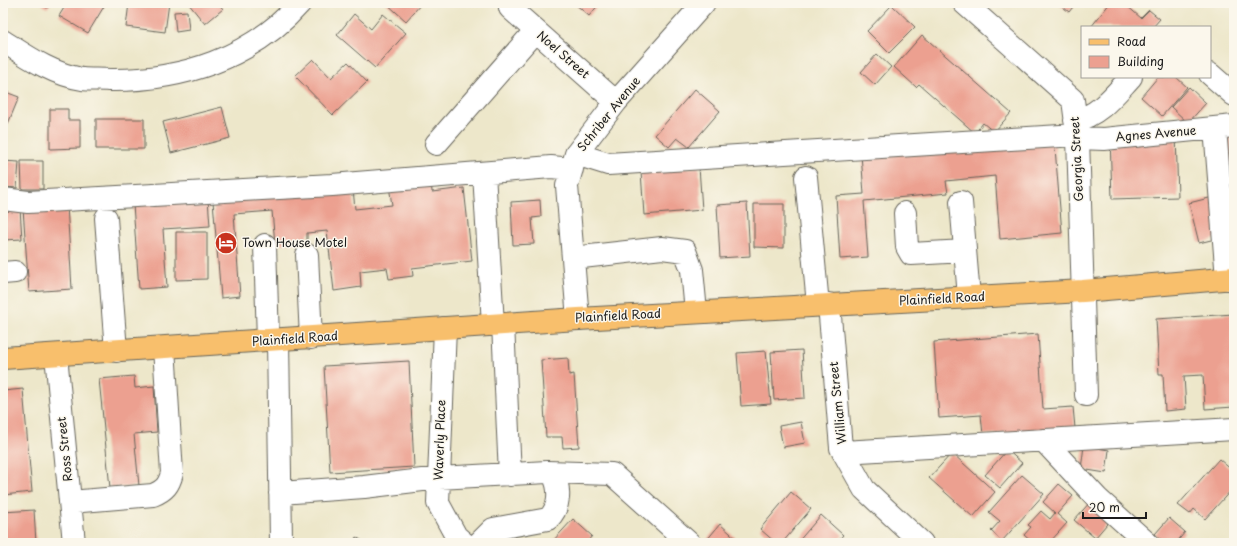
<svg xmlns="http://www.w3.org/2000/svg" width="1237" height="546" viewBox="0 0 1237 546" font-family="'Playpen Sans',sans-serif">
	<rect width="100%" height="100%" fill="#fbf7ec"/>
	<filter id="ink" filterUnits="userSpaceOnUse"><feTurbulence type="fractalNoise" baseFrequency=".025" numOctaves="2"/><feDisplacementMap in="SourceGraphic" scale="8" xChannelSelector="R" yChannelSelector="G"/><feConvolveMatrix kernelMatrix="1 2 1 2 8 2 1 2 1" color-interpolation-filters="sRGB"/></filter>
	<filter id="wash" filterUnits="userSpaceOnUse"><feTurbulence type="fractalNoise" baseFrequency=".012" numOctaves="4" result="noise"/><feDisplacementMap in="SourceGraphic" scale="16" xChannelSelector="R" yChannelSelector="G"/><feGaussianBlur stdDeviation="0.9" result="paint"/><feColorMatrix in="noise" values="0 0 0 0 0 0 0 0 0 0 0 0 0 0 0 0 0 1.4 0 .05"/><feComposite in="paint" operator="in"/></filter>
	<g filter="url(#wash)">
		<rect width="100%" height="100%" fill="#ede7ca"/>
		<g id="blocks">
			<path fill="#eca090" d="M 41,3 L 51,3 L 47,8 Z
				M 67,3 L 106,3 L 88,33 L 59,16 Z
				M 129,3 L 169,3 L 165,32 L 126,27 Z
				M 188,3 L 218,3 L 223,9 L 205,24 Z
				M 386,3 L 422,3 L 406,21 Z
				M 574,3 L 600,3 L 589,16 Z
				M 1058,3 L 1076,3 L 1069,12 Z
				M 1110,3 L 1128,3 L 1126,5 L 1141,18 L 1149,10 L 1160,19 L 1153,27 L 1091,27 Z
				M 892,5 L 915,27 L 889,53 L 867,31 Z
				M 187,11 L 189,30 L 176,32 L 174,12 Z
				M 354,14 L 371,29 L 383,14 L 406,33 L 375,68 L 337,35 Z
				M 922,35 L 1011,113 L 994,132 L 983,123 L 975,133 L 919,84 L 916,87 L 894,67 Z
				M 877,54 L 891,67 L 875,85 L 861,72 Z
				M 313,59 L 331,78 L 348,62 L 367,82 L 333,115 L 295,76 Z
				M 1158,77 L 1176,77 L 1187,87 L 1162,116 L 1141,97 Z
				M 1189,87 L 1206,103 L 1188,123 L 1171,107 Z
				M 695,89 L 720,111 L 689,147 L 677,138 L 669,147 L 655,135 Z
				M 3,91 L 19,97 L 5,131 L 3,131 Z
				M 222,107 L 230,138 L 171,153 L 163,122 Z
				M 50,109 L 68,109 L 68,120 L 80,120 L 80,148 L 50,149 Z
				M 96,119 L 144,119 L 144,149 L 96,149 Z
				M 1176,134 L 1178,197 L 1112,199 L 1110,136 Z
				M 1227,134 L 1234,134 L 1234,166 L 1226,166 Z
				M 1054,136 L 1062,233 L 1000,239 L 995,176 L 946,181 L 948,193 L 864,201 L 868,257 L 840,259 L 836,196 L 864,194 L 861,154 Z
				M 3,161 L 19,162 L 17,188 L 3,187 Z
				M 21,161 L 43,161 L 43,189 L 22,189 Z
				M 699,167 L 702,210 L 644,215 L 641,172 Z
				M 431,181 L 432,192 L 464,188 L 472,261 L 412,268 L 413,276 L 389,279 L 387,268 L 360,271 L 361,287 L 334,291 L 327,231 L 307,233 L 307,242 L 275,244 L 272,211 L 234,214 L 240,296 L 221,298 L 213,201 L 353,189 L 355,209 L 392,205 L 389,186 Z
				M 1227,187 L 1234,187 L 1234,217 L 1229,218 Z
				M 1213,197 L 1223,237 L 1199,243 L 1189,203 Z
				M 208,199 L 210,226 L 163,229 L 167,287 L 139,289 L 133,204 Z
				M 540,200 L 541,217 L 532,218 L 534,244 L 513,245 L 511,202 Z
				M 747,203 L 750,256 L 720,258 L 717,205 Z
				M 754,204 L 784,204 L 784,248 L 754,247 Z
				M 67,205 L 72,289 L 29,292 L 23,209 Z
				M 20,208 L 22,239 L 3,240 L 3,209 Z
				M 176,232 L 207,232 L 207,279 L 176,280 Z
				M 1234,314 L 1234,407 L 1205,409 L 1203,375 L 1184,376 L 1186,409 L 1165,411 L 1163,374 L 1159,374 L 1156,319 Z
				M 1038,334 L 1043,409 L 1073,407 L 1075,428 L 983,435 L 981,415 L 939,418 L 934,342 Z
				M 802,350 L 805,398 L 774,400 L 771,352 Z
				M 766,351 L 771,404 L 741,406 L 737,353 Z
				M 568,358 L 569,375 L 574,374 L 579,447 L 563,448 L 562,437 L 546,437 L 541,360 Z
				M 409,361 L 414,467 L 330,472 L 324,366 Z
				M 134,376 L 135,388 L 154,386 L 157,432 L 134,434 L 139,486 L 110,488 L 99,379 Z
				M 23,389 L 32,492 L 3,495 L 3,391 Z
				M 801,422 L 805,443 L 783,447 L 779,426 Z
				M 1084,446 L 1109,450 L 1106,473 L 1081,469 Z
				M 1007,450 L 1022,463 L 1000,488 L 985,475 Z
				M 952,453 L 995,492 L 973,517 L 929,478 Z
				M 1219,459 L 1234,472 L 1234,487 L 1205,519 L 1194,509 L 1190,514 L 1178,505 Z
				M 1022,475 L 1044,494 L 1002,541 L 991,531 L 1000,521 L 989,512 Z
				M 1059,484 L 1073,496 L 1057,514 L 1067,523 L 1049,543 L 1033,543 L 1024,535 L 1031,527 L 1028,525 L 1041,511 L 1050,519 L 1055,513 L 1043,502 Z
				M 791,492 L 811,509 L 782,543 L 776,543 L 760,529 Z
				M 1092,500 L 1113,517 L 1095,538 L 1074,520 Z
				M 34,510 L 36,543 L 3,543 L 3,512 Z
				M 821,515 L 843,535 L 836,543 L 797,543 Z
				M 1169,518 L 1185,532 L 1176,543 L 1165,543 L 1155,534 Z
				M 573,519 L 592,536 L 586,543 L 551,543 Z
				M 720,524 L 740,542 L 739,543 L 708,543 L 706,541 Z
				M 356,537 L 366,543 L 353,543 Z"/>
		</g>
	</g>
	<g filter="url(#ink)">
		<use href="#blocks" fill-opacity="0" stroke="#656359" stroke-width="1"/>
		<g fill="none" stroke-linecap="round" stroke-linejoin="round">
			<g stroke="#656359" stroke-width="24">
				<path id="minor" d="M 513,3 L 510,8 L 616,102
					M 964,3 L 1073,100 L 1078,138 L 1086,395
					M 3,41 C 28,57 52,74 82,79 C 91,80 101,79 109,80 C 181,81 252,58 300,3
					M 1210,74 L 1234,95
					M 1075,120 C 1098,117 1116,93 1131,77
					M 1215,128 L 1227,279
					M 1078,138 L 1104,139 L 1234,126
					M 436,144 L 535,31
					M 576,154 L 608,164 L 1077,135
					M 484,173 L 493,325
					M 806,177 L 818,305
					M 3,199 L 28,202 L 332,185 L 551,167 L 572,169
					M 961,202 L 969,297
					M 905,213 L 907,247 L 911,254 L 965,251
					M 106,218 L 116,351
					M 265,245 L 268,340
					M 307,255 L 311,338
					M 573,258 L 662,248 L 685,251 L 692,270 L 696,312
					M 3,273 L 15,272
					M 829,304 L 841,448 L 864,489 L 922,543
					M 578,319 L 567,186 L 576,154 L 616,102 L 704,3
					M 503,324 L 510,475
					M 445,328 L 438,503 L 456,536 L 464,543
					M 278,340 L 281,541 L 282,543
					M 56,355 L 74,543
					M 1043,440 L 1098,499 L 1147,543
					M 843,452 L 1234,429
					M 547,472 L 612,474 L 689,543
					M 280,493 L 364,487 L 439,478 L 547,472 L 553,474 C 561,489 560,508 548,519 L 493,529 L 479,543
					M 70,502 L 153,495 C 165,490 169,485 172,473 L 164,348"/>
			</g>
			<g stroke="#656359" stroke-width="24">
				<path id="major" d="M 3,358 L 578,319 L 1083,291 L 1234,278"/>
			</g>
			<use href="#minor" stroke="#fff" stroke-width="22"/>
			<use href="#major" stroke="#f8bf6c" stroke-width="22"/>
		</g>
	</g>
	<defs>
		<g id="hotel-disc" transform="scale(1.15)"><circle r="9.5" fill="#c8321e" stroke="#fbf7ec"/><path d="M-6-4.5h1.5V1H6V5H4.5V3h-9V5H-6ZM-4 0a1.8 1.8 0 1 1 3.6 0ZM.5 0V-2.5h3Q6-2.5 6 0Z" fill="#fff"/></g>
	</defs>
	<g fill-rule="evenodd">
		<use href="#hotel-disc" x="226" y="243"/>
	</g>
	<g text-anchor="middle" stroke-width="3" stroke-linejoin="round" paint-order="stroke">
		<g font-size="12" fill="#1c1c1c" stroke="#fbf7ec">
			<text transform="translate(563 55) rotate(41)" y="4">Noel Street</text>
			<text transform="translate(609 114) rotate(-51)" y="4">Schriber Avenue</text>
			<text transform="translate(1156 134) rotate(-5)" y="4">Agnes Avenue</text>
			<text transform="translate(1077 159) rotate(-93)" y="4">Georgia Street</text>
			<text transform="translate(942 299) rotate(-3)" y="4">Plainfield Road</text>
			<text transform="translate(618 316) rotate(-3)" y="4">Plainfield Road</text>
			<text transform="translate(295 339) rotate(-4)" y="4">Plainfield Road</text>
			<text transform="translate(838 403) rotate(-96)" y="4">William Street</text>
			<text transform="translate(440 440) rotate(-88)" y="4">Waverly Place</text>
			<text transform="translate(65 449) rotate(-96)" y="4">Ross Street</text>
		</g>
		<g font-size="12" fill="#1c1c1c" stroke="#fbf7ec" text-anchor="start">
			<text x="242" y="247">Town House Motel</text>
		</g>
	</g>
	<rect width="1237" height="546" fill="none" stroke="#fbf7ec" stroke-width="16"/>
	<rect x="1081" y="26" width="130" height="52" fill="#fbf7ec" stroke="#a29f99"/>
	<rect x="1089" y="39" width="20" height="6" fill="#f8bf6c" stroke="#a29f99"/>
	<text x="1117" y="46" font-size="12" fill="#1c1c1c">Road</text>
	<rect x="1089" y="56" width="20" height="12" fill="#eca090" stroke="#a29f99"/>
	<text x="1117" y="66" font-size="12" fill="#1c1c1c">Building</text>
	<path d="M1083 512v6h63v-6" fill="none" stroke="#1c1c1c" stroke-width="2"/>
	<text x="1089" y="512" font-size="12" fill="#1c1c1c" stroke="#fbf7ec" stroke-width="3" paint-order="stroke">20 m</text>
</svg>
